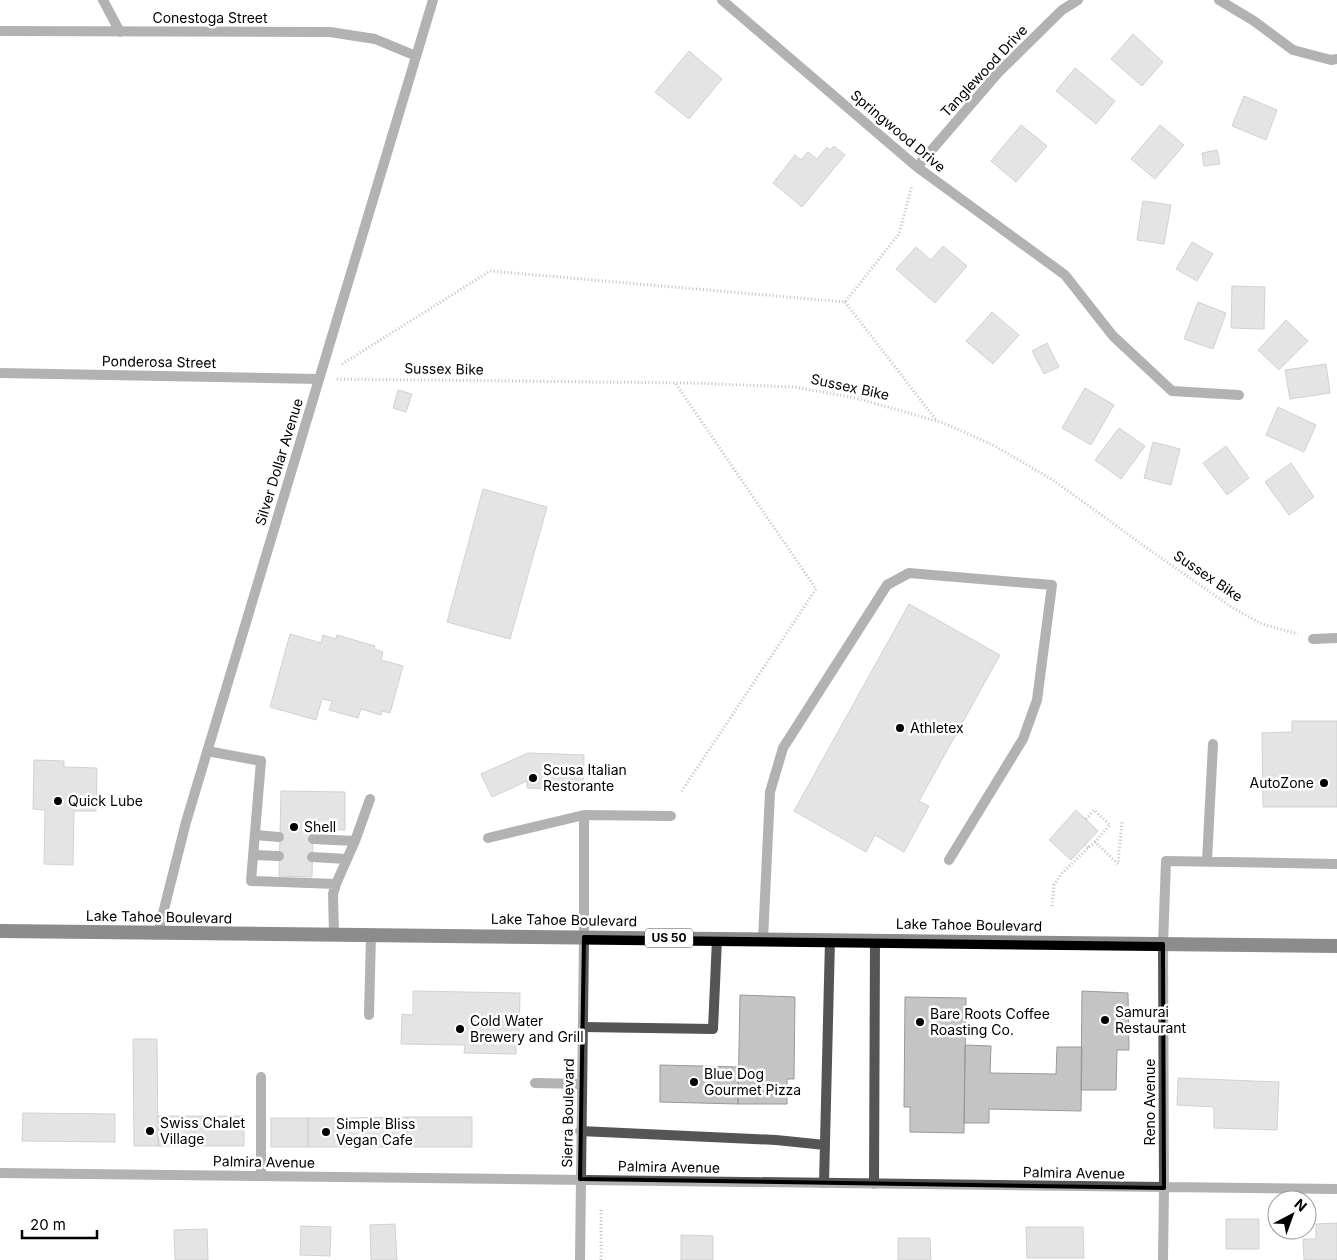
<svg xmlns="http://www.w3.org/2000/svg" width="1337" height="1260" viewBox="0 0 1337 1260" font-family="Inter,sans-serif">
	<rect width="100%" height="100%" fill="#fff"/>
	<path fill="#c4c4c4" stroke="#999" d="M 1133,34 L 1163,62 L 1142,86 L 1111,59 Z
		M 689,51 L 722,79 L 689,119 L 655,92 Z
		M 1075,68 L 1115,101 L 1096,124 L 1056,91 Z
		M 1244,96 L 1277,110 L 1266,140 L 1232,126 Z
		M 1021,125 L 1047,146 L 1016,182 L 991,161 Z
		M 1160,125 L 1184,145 L 1155,179 L 1131,159 Z
		M 834,146 L 845,155 L 802,207 L 773,183 L 795,155 L 801,160 L 808,152 L 817,159 L 827,147 L 830,150 Z
		M 1217,150 L 1220,164 L 1204,166 L 1202,153 Z
		M 1143,201 L 1171,205 L 1164,244 L 1137,240 Z
		M 1192,242 L 1213,254 L 1197,281 L 1176,269 Z
		M 943,246 L 967,266 L 935,303 L 896,269 L 916,247 L 931,260 Z
		M 1232,286 L 1265,287 L 1264,329 L 1231,328 Z
		M 1198,302 L 1226,313 L 1213,349 L 1184,339 Z
		M 992,312 L 1019,335 L 993,364 L 966,341 Z
		M 1286,320 L 1308,341 L 1279,370 L 1258,350 Z
		M 1047,343 L 1059,367 L 1044,374 L 1032,351 Z
		M 1326,364 L 1330,393 L 1290,399 L 1285,370 Z
		M 1085,388 L 1114,405 L 1091,445 L 1062,428 Z
		M 398,390 L 412,394 L 406,412 L 393,408 Z
		M 1278,407 L 1316,425 L 1304,452 L 1266,435 Z
		M 1119,428 L 1145,446 L 1121,479 L 1095,460 Z
		M 1153,442 L 1180,449 L 1171,485 L 1144,478 Z
		M 1226,446 L 1249,478 L 1227,495 L 1203,463 Z
		M 1291,463 L 1314,497 L 1289,515 L 1265,482 Z
		M 483,489 L 547,507 L 510,639 L 447,622 Z
		M 909,604 L 1000,655 L 919,801 L 929,806 L 904,852 L 875,835 L 866,852 L 794,811 Z
		M 290,634 L 321,643 L 323,635 L 336,639 L 337,635 L 375,646 L 374,649 L 383,652 L 381,660 L 403,666 L 390,713 L 382,711 L 381,715 L 361,709 L 358,718 L 329,710 L 332,701 L 322,699 L 316,720 L 270,707 Z
		M 1292,721 L 1337,721 L 1337,807 L 1263,807 L 1262,733 L 1292,732 Z
		M 528,753 L 584,755 L 583,790 L 527,788 L 527,781 L 492,797 L 481,774 Z
		M 34,760 L 64,761 L 64,767 L 97,768 L 96,811 L 74,811 L 73,865 L 44,864 L 45,810 L 33,809 Z
		M 281,791 L 345,792 L 345,830 L 313,829 L 312,877 L 279,876 Z
		M 1076,810 L 1098,831 L 1071,860 L 1049,840 Z
		M 413,991 L 520,993 L 519,1045 L 516,1046 L 516,1054 L 464,1053 L 465,1045 L 401,1044 L 402,1014 L 413,1015 Z
		M 1082,991 L 1128,993 L 1129,1050 L 1117,1050 L 1116,1090 L 1081,1090 Z
		M 740,995 L 795,997 L 794,1079 L 787,1079 L 787,1104 L 738,1104 Z
		M 905,997 L 966,998 L 964,1133 L 910,1132 L 910,1107 L 904,1107 Z
		M 133,1039 L 157,1039 L 158,1146 L 134,1146 Z
		M 965,1045 L 991,1046 L 990,1073 L 1056,1074 L 1057,1047 L 1082,1047 L 1081,1111 L 989,1109 L 989,1123 L 964,1123 Z
		M 660,1065 L 739,1067 L 738,1104 L 660,1102 Z
		M 1178,1078 L 1279,1082 L 1277,1130 L 1214,1128 L 1214,1107 L 1177,1105 Z
		M 23,1113 L 115,1114 L 115,1142 L 22,1141 Z
		M 158,1116 L 194,1116 L 195,1146 L 158,1146 Z
		M 194,1116 L 244,1116 L 244,1146 L 195,1146 Z
		M 407,1117 L 472,1117 L 472,1147 L 407,1147 Z
		M 407,1117 L 407,1147 L 342,1147 L 342,1118 Z
		M 271,1118 L 308,1118 L 308,1147 L 271,1147 Z
		M 308,1118 L 342,1118 L 342,1147 L 308,1147 Z
		M 1226,1219 L 1259,1219 L 1259,1249 L 1226,1249 Z
		M 1337,1223 L 1337,1260 L 1304,1260 L 1303,1239 L 1316,1239 L 1316,1224 Z
		M 395,1224 L 397,1260 L 371,1260 L 370,1225 Z
		M 301,1226 L 331,1227 L 330,1256 L 300,1255 Z
		M 1026,1227 L 1083,1227 L 1084,1258 L 1027,1258 Z
		M 207,1229 L 208,1260 L 175,1260 L 174,1230 Z
		M 681,1235 L 713,1236 L 713,1260 L 681,1260 Z
		M 898,1238 L 930,1238 L 931,1260 L 898,1260 Z"/>
	<g fill="none" stroke-linecap="round" stroke-linejoin="round">
		<path stroke="#777" stroke-width="3" stroke-dasharray="1 2.5" stroke-linecap="butt" d="M 845,302 L 936,420
			M 342,364 L 490,271 L 845,302 L 899,234 L 912,185
			M 337,379 L 690,383 L 793,387 L 851,397 L 895,409 L 943,423 L 993,445 L 1053,480 L 1147,548 L 1233,608 L 1262,624 L 1298,634
			M 676,384 L 816,589 L 681,792
			M 1086,819 L 1094,810 L 1110,825 L 1095,842
			M 1089,847 L 1095,842 L 1118,864 L 1122,821
			M 1052,906 L 1054,885 L 1061,874 L 1089,847 L 1085,845
			M 601,1260 L 601,1208"/>
		<path stroke="#555" stroke-width="10" d="M 207,751 L 261,761 L 251,881 L 336,884
			M 584,815 L 584,937
			M 255,835 L 279,837
			M 488,838 L 584,815 L 671,816
			M 313,839 L 355,841
			M 253,855 L 279,856
			M 312,857 L 347,859
			M 1207,861 L 1213,744
			M 334,935 L 333,894 L 336,884 L 355,841 L 370,799
			M 763,939 L 770,792 L 783,748 L 887,585 L 909,573 L 1052,585 L 1037,700 L 1023,739 L 949,860
			M 1163,944 L 1166,861 L 1337,864
			M 369,1015 L 371,935
			M 583,1027 L 713,1029 L 717,939
			M 261,1077 L 261,1176
			M 535,1083 L 582,1084
			M 580,1131 L 776,1140 L 825,1145
			M 824,1183 L 830,940
			M 874,1184 L 875,941"/>
		<path stroke="#555" stroke-width="10" d="M 103,0 L 120,32
			M 722,0 L 917,167 L 1065,275 L 1113,336 L 1172,391 L 1239,395
			M 1219,0 L 1254,21 L 1293,50 L 1331,60 L 1337,59
			M 0,31 L 330,32 L 375,39 L 416,56
			M 917,167 L 998,73 L 1062,10 L 1078,0
			M 0,373 L 318,379
			M 1313,639 L 1337,638
			M 158,933 L 186,822 L 433,0
			M 1163,944 L 1164,1188 L 1163,1260
			M 0,1173 L 1337,1189"/>
		<path stroke="#555" stroke-width="10" d="M 580,1260 L 584,937"/>
		<path stroke="#000" stroke-width="14" d="M 0,931 L 1337,946"/>
	</g>
	<path d="M0 0H1337V1260H0ZM 584,937 L 1163,944 L 1164,1188 L 580,1179 Z" fill="#fff" fill-opacity=".55" fill-rule="evenodd"/>
	<path fill="none" stroke="#000" stroke-width="4" stroke-linejoin="round" d="M 584,937 L 1163,944 L 1164,1188 L 580,1179 Z"/>
	<g fill="#000" stroke="#fff" stroke-width="2">
		<circle cx="900" cy="728" r="5"/>
		<circle cx="533" cy="778" r="5"/>
		<circle cx="1324" cy="783" r="5"/>
		<circle cx="58" cy="801" r="5"/>
		<circle cx="294" cy="827" r="5"/>
		<circle cx="1105" cy="1020" r="5"/>
		<circle cx="920" cy="1022" r="5"/>
		<circle cx="460" cy="1029" r="5"/>
		<circle cx="694" cy="1082" r="5"/>
		<circle cx="150" cy="1131" r="5"/>
		<circle cx="326" cy="1132" r="5"/>
	</g>
	<g text-anchor="middle" stroke-width="5" stroke-linejoin="round" paint-order="stroke">
		<rect fill="#fff" stroke="#4c4c4c" stroke-width="1" x="645" y="928.5" width="48" height="19" rx="4"/>
		<g font-size="12" font-weight="bold" fill="#000">
			<text x="669" y="942">US 50</text>
		</g>
		<g font-size="14" fill="#000" stroke="#fff">
			<text x="210" y="23">Conestoga Street</text>
			<text transform="translate(984 71) rotate(-47)" y="5">Tanglewood Drive</text>
			<text transform="translate(898 131) rotate(40)" y="5">Springwood Drive</text>
			<text transform="translate(159 362) rotate(1)" y="5">Ponderosa Street</text>
			<text transform="translate(444 369) rotate(1)" y="5">Sussex Bike</text>
			<text transform="translate(850 387) rotate(12)" y="5">Sussex Bike</text>
			<text transform="translate(279 462) rotate(-73)" y="5">Silver Dollar Avenue</text>
			<text transform="translate(1208 576) rotate(34)" y="5">Sussex Bike</text>
			<text transform="translate(159 917) rotate(1)" y="5">Lake Tahoe Boulevard</text>
			<text transform="translate(564 920) rotate(1)" y="5">Lake Tahoe Boulevard</text>
			<text transform="translate(969 925) rotate(1)" y="5">Lake Tahoe Boulevard</text>
			<text transform="translate(1150 1102) rotate(-90)" y="5">Reno Avenue</text>
			<text transform="translate(568 1113) rotate(-89)" y="5">Sierra Boulevard</text>
			<text transform="translate(264 1162) rotate(1)" y="5">Palmira Avenue</text>
			<text transform="translate(669 1167) rotate(1)" y="5">Palmira Avenue</text>
			<text transform="translate(1074 1173) rotate(1)" y="5">Palmira Avenue</text>
		</g>
		<g font-size="14" fill="#000" stroke="#fff" text-anchor="start">
			<text x="910" y="733">Athletex</text>
			<text x="543" y="775">Scusa Italian<tspan x="543" dy="16">Restorante</tspan></text>
			<text x="1314" y="788" text-anchor="end">AutoZone</text>
			<text x="68" y="806">Quick Lube</text>
			<text x="304" y="832">Shell</text>
			<text x="1115" y="1017">Samurai<tspan x="1115" dy="16">Restaurant</tspan></text>
			<text x="930" y="1019">Bare Roots Coffee<tspan x="930" dy="16">Roasting Co.</tspan></text>
			<text x="470" y="1026">Cold Water<tspan x="470" dy="16">Brewery and Grill</tspan></text>
			<text x="704" y="1079">Blue Dog<tspan x="704" dy="16">Gourmet Pizza</tspan></text>
			<text x="160" y="1128">Swiss Chalet<tspan x="160" dy="16">Village</tspan></text>
			<text x="336" y="1129">Simple Bliss<tspan x="336" dy="16">Vegan Cafe</tspan></text>
		</g>
	</g>
	<g transform="translate(1292 1215) rotate(41)"><circle r="24" fill="#ffffff" stroke="#999999"/>
	<path d="M0-4L9 19L0 12L-9 19Z" fill="#000000"/>
	<text y="-8" font-size="14" font-weight="bold" text-anchor="middle" fill="#000000">N</text>
	</g>
	<path d="M22 1230v8h75v-8" fill="none" stroke="#000000" stroke-width="2.5"/>
	<text x="30" y="1230" font-size="15" fill="#000000" stroke="#ffffff" stroke-width="4" paint-order="stroke">20 m</text>
</svg>
